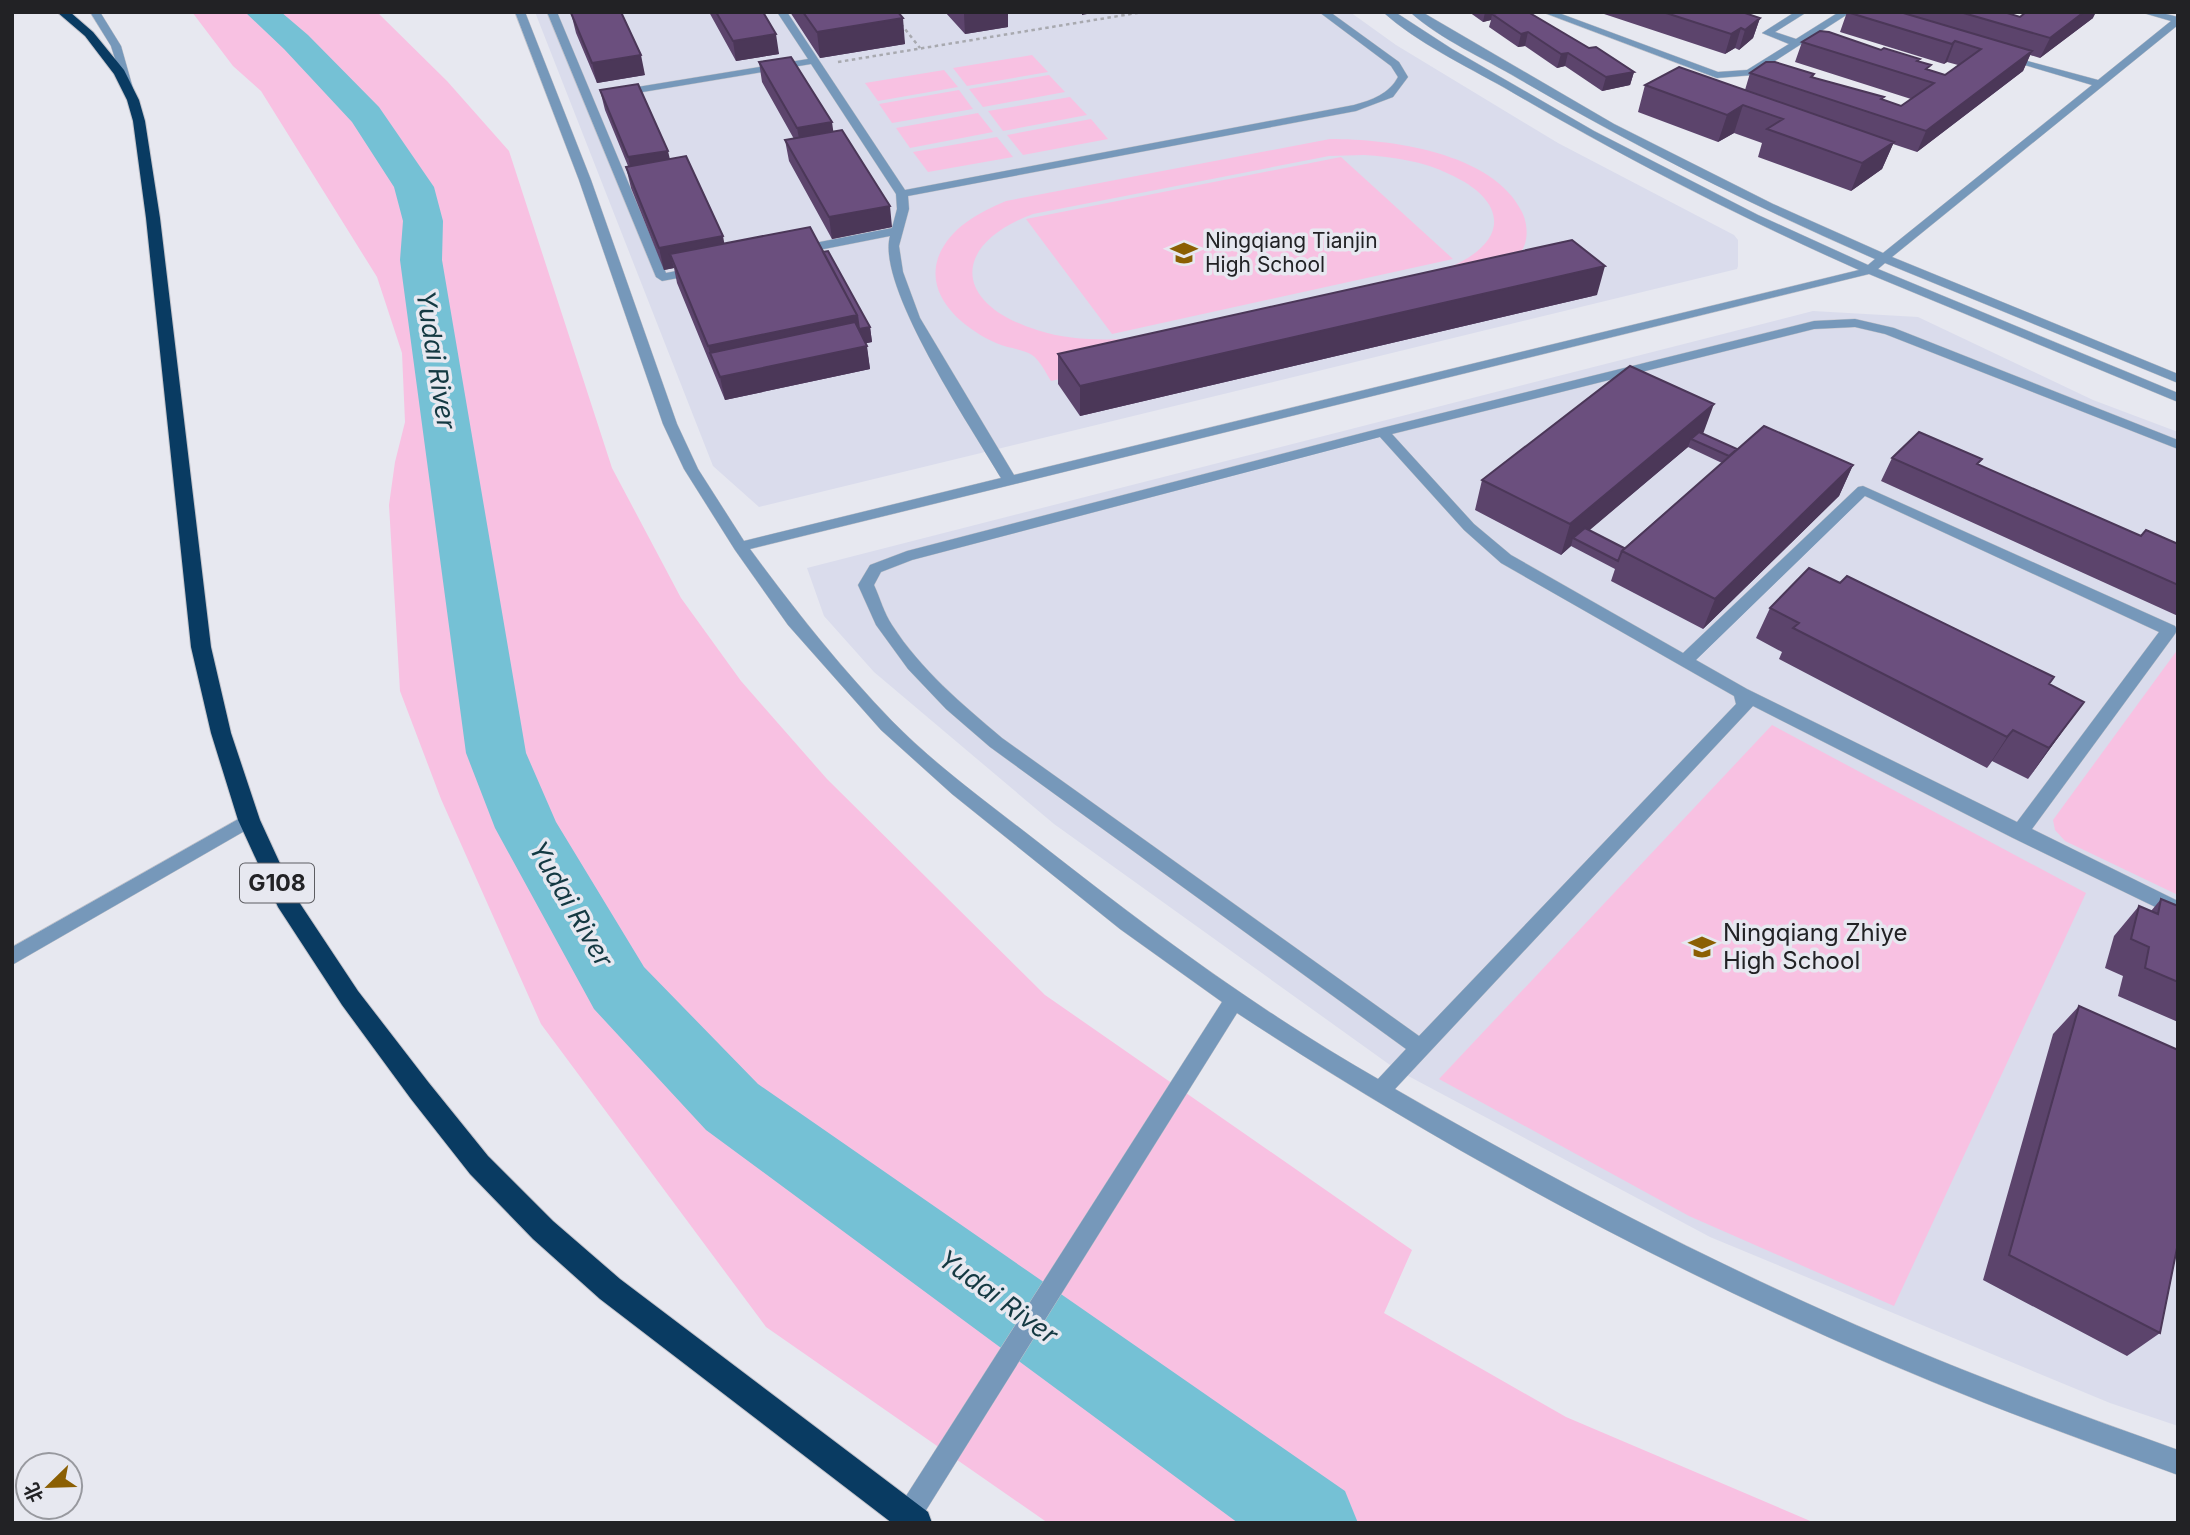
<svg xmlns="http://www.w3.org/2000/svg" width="2190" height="1535" viewBox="0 0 2190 1535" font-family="Inter,'Noto Sans SC',sans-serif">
	<rect width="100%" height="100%" fill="#e7e8f0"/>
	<path fill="#dadcec" d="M 535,12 L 1350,12 L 1396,45 L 1558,143 L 1734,235 L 1738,240 L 1738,266 L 1737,269 L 759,507 L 713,466 Z
		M 1813,311 L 1918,317 L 2093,400 L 2178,432 L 2178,1426 L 2110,1403 L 1710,1237 L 1397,1070 L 1054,824 L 874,672 L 824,616 L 807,568 Z"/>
	<path fill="#f8c1e2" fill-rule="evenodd" d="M 192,12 L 377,12 L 447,81 L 509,151 L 612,468 L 681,598 L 741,681 L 827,779 L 1045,995 L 1412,1250 L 1384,1313 L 1566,1417 L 1815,1523 L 1048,1523 L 766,1327 L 541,1024 L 441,799 L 400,691 L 389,505 L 395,462 L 405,422 L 402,353 L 377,277 L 261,91 L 233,66 Z
		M 1032,55 L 1048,72 L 967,86 L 953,68 Z
		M 944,70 L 958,87 L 878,101 L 865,83 Z
		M 1049,75 L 1065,92 L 983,107 L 969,89 Z
		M 959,90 L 973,109 L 892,123 L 879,104 Z
		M 1070,97 L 1087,115 L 1003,131 L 988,111 Z
		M 978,113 L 993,132 L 910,148 L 896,128 Z
		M 1091,119 L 1108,139 L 1023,155 L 1007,135 Z
		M 997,137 L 1013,157 L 928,172 L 913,152 Z
		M 1330,139 C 1389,139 1493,152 1522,212 C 1528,224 1529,242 1520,253 C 1512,264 1498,273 1488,282 L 1051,381 C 1046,373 1039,359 1032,355 C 1022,349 1007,348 996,343 C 965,329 925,298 938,258 C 949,228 978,213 1006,201 ZM 1364,155 C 1393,157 1423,161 1449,174 C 1507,200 1511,241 1450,267 L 1128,339 C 1098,340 1067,340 1037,330 C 953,304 950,245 1033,214 L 1329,156 Z
		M 1341,157 L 1453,259 L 1112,334 L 1026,219 Z
		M 2178,649 L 2178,895 L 2065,841 L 2055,830 L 2053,820 Z
		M 1772,725 L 2086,893 L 1894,1306 L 1689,1216 L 1439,1079 Z"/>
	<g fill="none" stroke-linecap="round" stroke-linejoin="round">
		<path fill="#75c1d5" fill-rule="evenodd" d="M 245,12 L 281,12 L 308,35 L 379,107 L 434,187 L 443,221 L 442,260 L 526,753 L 556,822 L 644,967 L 758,1084 L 1345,1491 L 1358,1523 L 1238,1523 L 706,1130 L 594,1009 L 495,828 L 466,753 L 400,260 L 403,221 L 394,187 L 352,122 L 284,49 Z"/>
		<g stroke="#c4c4cb" stroke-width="1">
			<path id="minor" d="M 90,12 L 100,12 L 121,46 L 134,92 L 125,90 L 111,46 Z
				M 515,12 L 525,12 L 591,180 L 677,424 L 698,469 L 744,541 L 1001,478 C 973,430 876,287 890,236 L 799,254 L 793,250 L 799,246 L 892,228 L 897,209 L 896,194 L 811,64 L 619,96 L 614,93 L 619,90 L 808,59 L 777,12 L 787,12 L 905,190 L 1354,105 C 1372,100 1389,94 1398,77 L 1391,66 L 1319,12 L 1330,12 L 1399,62 L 1408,77 L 1393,97 L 1356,111 L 908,196 L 909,209 L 899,246 L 903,272 L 920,318 L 1014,475 L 1859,270 C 1737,216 1619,155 1505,88 C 1466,66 1416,42 1383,12 L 1395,12 L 1452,49 L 1594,131 L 1758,215 L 1868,265 L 1875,259 C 1753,206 1634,146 1519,79 C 1484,58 1441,40 1410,12 L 1422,12 L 1614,124 L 1773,204 L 1883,253 L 2092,85 L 2001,58 L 2001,54 L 2098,80 L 2171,21 L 2140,12 L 2158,12 L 2178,17 L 2178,25 L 1892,257 L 2178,374 L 2178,383 L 1885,263 L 1878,269 L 2178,393 L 2178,402 L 1869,274 L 750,549 C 794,609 840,667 892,721 C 937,767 992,806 1043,846 C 1150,930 1259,1011 1378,1079 L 1406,1049 L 990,747 L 946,709 L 908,669 L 876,625 L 858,585 L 870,565 L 907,551 L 1378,429 L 1814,321 L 1855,319 L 1894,328 L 2178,440 L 2178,449 L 1885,334 L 1855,327 L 1814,329 L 1392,434 L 1474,524 L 1511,555 L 1683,653 L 1858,487 L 1863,486 L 2175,626 L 2177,630 L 2175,634 L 2032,829 L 2178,901 L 2178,918 L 2013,838 L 1753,706 L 1395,1089 C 1586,1199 1783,1300 1989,1380 C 2052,1405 2115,1427 2178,1450 L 2178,1475 C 2113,1451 2049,1428 1985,1403 C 1726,1301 1469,1166 1237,1013 L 918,1523 L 898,1523 L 895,1516 L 899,1507 L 1222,1002 L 1120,929 L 952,794 L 881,730 L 788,625 L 735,550 L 684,469 L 663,424 L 579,180 ZM 1380,437 L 1464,530 L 1501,563 L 1734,696 L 1736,704 L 1419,1036 L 1002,738 C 962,704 921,670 892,625 C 884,613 880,598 874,585 L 881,572 L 912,560 ZM 1865,496 L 2159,632 L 2017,822 L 1747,689 L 1696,660 Z
				M 547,12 L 557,12 L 666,273 L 696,267 L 702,271 L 700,274 L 662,281 L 656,277 Z
				M 1542,12 L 1556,12 L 1718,72 L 1747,70 L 1789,44 L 1762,33 L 1795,12 L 1807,12 L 1775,32 L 1796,39 L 1839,12 L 1851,12 L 1753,75 L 1717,78 Z
				M 249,813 L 255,815 L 258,820 L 255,825 L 12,965 L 12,947 Z"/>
		</g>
		<g stroke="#c4c4cb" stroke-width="2">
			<path id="highway" d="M 57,12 L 70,12 L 93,32 L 124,70 L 139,100 L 145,121 L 160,218 L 211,647 L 231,733 L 260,820 L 295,896 L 358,991 L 429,1083 L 488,1156 L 553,1221 L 620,1279 L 928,1512 L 932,1523 L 892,1523 L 600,1299 L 533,1239 L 470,1174 L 411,1099 L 342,1005 L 278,907 L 238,820 L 211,733 L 191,647 L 146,218 L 133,121 L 127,100 L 114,74 L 85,36 Z"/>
		</g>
		<path stroke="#a8a9af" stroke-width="2.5" stroke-dasharray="3.5 3.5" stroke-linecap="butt" d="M 901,24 L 920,48
			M 838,62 L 1143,12"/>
		<use href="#minor" fill="#7698ba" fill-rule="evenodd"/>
		<use href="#highway" fill="#093b62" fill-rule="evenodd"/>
	</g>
	<path fill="#5c446c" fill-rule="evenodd" d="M 709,12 L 763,12 L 779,54 L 736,61 Z
		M 790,12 L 898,12 L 905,44 L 820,58 Z
		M 945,12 L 1010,12 L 1008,13 L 1008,27 L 965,34 Z
		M 1469,12 L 1528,12 L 1589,48 L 1634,72 L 1630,85 L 1602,91 L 1565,66 L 1557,68 L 1525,46 L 1518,47 L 1489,27 L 1491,20 L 1483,22 Z
		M 1598,12 L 1742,12 L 1760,18 L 1753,38 L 1739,50 L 1735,48 L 1725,54 Z
		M 1847,12 L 2006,12 L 2020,17 L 2093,18 L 2040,58 L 2030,55 L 2023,71 L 1917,152 L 1893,144 L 1882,169 L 1851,191 L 1758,157 L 1762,143 L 1734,133 L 1718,142 L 1638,112 L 1645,85 L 1745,90 L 1750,73 L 1814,74 L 1813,77 L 1901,106 L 1911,99 L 1795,62 L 1802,42 L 1881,50 L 1919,62 L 1929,70 L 1945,75 L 1958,65 L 1947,62 L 1944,64 L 1840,32 Z
		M 571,13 L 645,75 L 597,83 L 576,33 Z
		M 759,62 L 833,132 L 892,227 L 832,239 L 789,161 L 785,140 L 794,139 L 762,82 Z
		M 600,90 L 670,159 L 724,243 L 823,252 L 870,327 L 872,342 L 866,343 L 870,369 L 725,400 L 677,283 L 674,268 L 664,270 L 631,188 L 626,167 L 628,166 L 605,110 Z
		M 1597,295 L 1080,416 L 1058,384 L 1058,354 Z
		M 1703,434 L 1737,449 L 1853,465 L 1839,496 L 1703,629 L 1611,581 L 1615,569 L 1571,546 L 1561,555 L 1475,510 L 1482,480 ZM 1688,447 L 1722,463 L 1624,548 L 1589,530 Z
		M 1892,458 L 1978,465 L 2141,536 L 2178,544 L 2178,616 L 1881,481 Z
		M 1770,608 L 2049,685 L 2062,732 L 2028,779 L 1992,761 L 1987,768 L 1779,659 L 1782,652 L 1756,638 Z
		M 2161,899 L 2178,906 L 2178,1022 L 2118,996 L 2123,976 L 2105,968 L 2114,936 L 2139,906 L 2151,911 Z
		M 2079,1006 L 2160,1333 L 2127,1356 L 1983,1280 L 2053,1034 Z"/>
	<path fill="#4b3758" d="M 975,12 L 1010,12 L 1008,13 L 1008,27 L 965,34 L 964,14 Z
		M 1082,12 L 1097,12 L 1082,15 Z
		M 1485,12 L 1510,12 L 1492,14 L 1491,20 L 1483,22 Z
		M 2084,12 L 2096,12 L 2093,18 L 2040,58 L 2050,38 Z
		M 903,18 L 905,44 L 820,58 L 817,32 Z
		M 1760,18 L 1753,38 L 1739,50 L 1745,30 Z
		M 1741,28 L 1735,48 L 1725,54 L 1731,34 Z
		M 1528,32 L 1525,46 L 1518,47 L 1521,34 Z
		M 776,34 L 779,54 L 736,61 L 733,41 Z
		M 1955,41 L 1947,62 L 1944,64 L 1952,44 Z
		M 2032,51 L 2023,71 L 1917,152 L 1926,131 Z
		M 1568,53 L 1565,66 L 1557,68 L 1561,54 Z
		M 641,55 L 645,75 L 597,83 L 592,63 Z
		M 1634,72 L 1630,85 L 1602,91 L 1606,77 Z
		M 1743,105 L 1734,133 L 1718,142 L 1727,115 Z
		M 832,122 L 835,143 L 801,149 L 797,128 Z
		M 1894,142 L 1882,169 L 1851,191 L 1862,163 Z
		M 668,151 L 673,172 L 633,179 L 628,157 Z
		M 890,206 L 892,227 L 832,239 L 829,217 Z
		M 723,236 L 727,258 L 670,254 L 674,268 L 664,270 L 659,248 Z
		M 1605,266 L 1597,295 L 1080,416 L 1080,386 Z
		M 857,315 L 870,327 L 872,342 L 719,375 L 710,353 L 708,346 Z
		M 867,346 L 870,369 L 725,400 L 720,377 Z
		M 1714,404 L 1703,434 L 1691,439 L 1688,447 L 1578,540 L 1573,538 L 1571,546 L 1561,555 L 1570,524 Z
		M 1853,465 L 1839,496 L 1703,629 L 1715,599 Z
		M 2084,702 L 2062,732 L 2028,779 L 2049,748 Z
		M 2013,730 L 1992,761 L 1987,768 L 2007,737 Z"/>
	<path fill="#6b4f7e" stroke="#4b3758" stroke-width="2" d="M 578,12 L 621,12 L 641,55 L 592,63 L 571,13 Z
		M 716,12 L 763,12 L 776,34 L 733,41 Z
		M 803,12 L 898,12 L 903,18 L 817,32 Z
		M 1502,12 L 1528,12 L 1589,48 L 1596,47 L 1634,72 L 1606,77 L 1568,53 L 1561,54 L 1528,32 L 1521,34 L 1492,14 Z
		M 1663,12 L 1742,12 L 1760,18 L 1745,30 L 1741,28 L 1731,34 Z
		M 1847,12 L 1900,12 L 2032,51 L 1926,131 L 1750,73 L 1766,62 L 1775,62 L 1814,74 L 1811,77 L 1884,97 L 1881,99 L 1901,106 L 1934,83 L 1802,42 L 1820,31 L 1829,32 L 1881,50 L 1884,48 L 1920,59 L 1917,61 L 1931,65 L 1926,69 L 1945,75 L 1981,49 L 1955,41 L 1952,44 Z
		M 1960,12 L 2004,12 L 2020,17 L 2026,12 L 2084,12 L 2050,38 Z
		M 791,57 L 832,122 L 797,128 L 759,62 Z
		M 1679,67 L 1894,142 L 1862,163 L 1767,129 L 1783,119 L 1743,105 L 1727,115 L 1645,85 Z
		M 638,84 L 668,151 L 628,157 L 600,90 Z
		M 842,130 L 890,206 L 829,217 L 785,140 Z
		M 686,156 L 723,236 L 659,248 L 626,167 Z
		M 810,227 L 857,315 L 708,346 L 670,254 Z
		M 1572,240 L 1605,266 L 1080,386 L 1058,354 Z
		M 828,251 L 870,327 L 859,329 L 857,315 L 823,252 Z
		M 855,322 L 867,346 L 720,377 L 710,353 Z
		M 1630,366 L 1714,404 L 1570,524 L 1482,480 Z
		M 1764,426 L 1853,465 L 1715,599 L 1622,551 Z
		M 1699,432 L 1737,449 L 1729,456 L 1691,439 Z
		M 1919,432 L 1982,459 L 1977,464 L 2141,536 L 2146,530 L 2178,544 L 2178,585 L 1892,458 Z
		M 1585,528 L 1624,548 L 1622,551 L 1618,561 L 1573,538 Z
		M 1809,568 L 1840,583 L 1847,576 L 2054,677 L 2049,684 L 2084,702 L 2049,748 L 2013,730 L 2007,737 L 1793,628 L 1799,623 L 1770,608 Z
		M 2161,899 L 2178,906 L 2178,982 L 2145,968 L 2149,947 L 2131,939 L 2139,906 L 2158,914 Z
		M 2079,1006 L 2178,1050 L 2178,1243 L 2160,1333 L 2009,1255 Z"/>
	<defs>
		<g id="school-bare" transform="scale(2.1)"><path d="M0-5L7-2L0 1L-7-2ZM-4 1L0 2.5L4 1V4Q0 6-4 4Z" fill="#8b5f03" stroke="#e7e8f0" stroke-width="2.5" paint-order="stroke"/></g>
	</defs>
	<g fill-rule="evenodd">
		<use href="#school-bare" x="1184" y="253"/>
		<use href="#school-bare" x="1702" y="947"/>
	</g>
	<g text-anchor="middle" stroke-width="7" stroke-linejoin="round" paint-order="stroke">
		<g font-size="21" fill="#222225" stroke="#e7e8f0" text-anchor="start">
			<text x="1205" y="248">Ningqiang Tianjin<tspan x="1205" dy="24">High School</tspan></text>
		</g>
		<rect fill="#e7e8f0" stroke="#5d5d62" stroke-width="2" x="240" y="863.5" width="74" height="39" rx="5"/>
		<g font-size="23" font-weight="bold" fill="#222225">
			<text x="277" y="891">G108</text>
		</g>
		<g font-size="24" fill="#222225" stroke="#e7e8f0" text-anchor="start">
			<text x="1723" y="941">Ningqiang Zhiye<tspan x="1723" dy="28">High School</tspan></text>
		</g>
		<g font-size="26" font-style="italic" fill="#143942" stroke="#e7e8f0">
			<text transform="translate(436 360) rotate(81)" y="9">Yudai River</text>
			<text transform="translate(571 904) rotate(60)" y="9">Yudai River</text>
			<text transform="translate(998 1297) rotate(36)" y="9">Yudai River</text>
		</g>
	</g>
	<rect width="2190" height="1535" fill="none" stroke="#222225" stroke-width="28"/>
	<g transform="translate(49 1486) rotate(247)"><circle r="33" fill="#e7e8f0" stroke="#98999f" stroke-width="2"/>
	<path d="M0-5L12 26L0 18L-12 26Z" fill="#8b5f03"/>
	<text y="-10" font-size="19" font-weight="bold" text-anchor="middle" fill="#222225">北</text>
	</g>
</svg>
